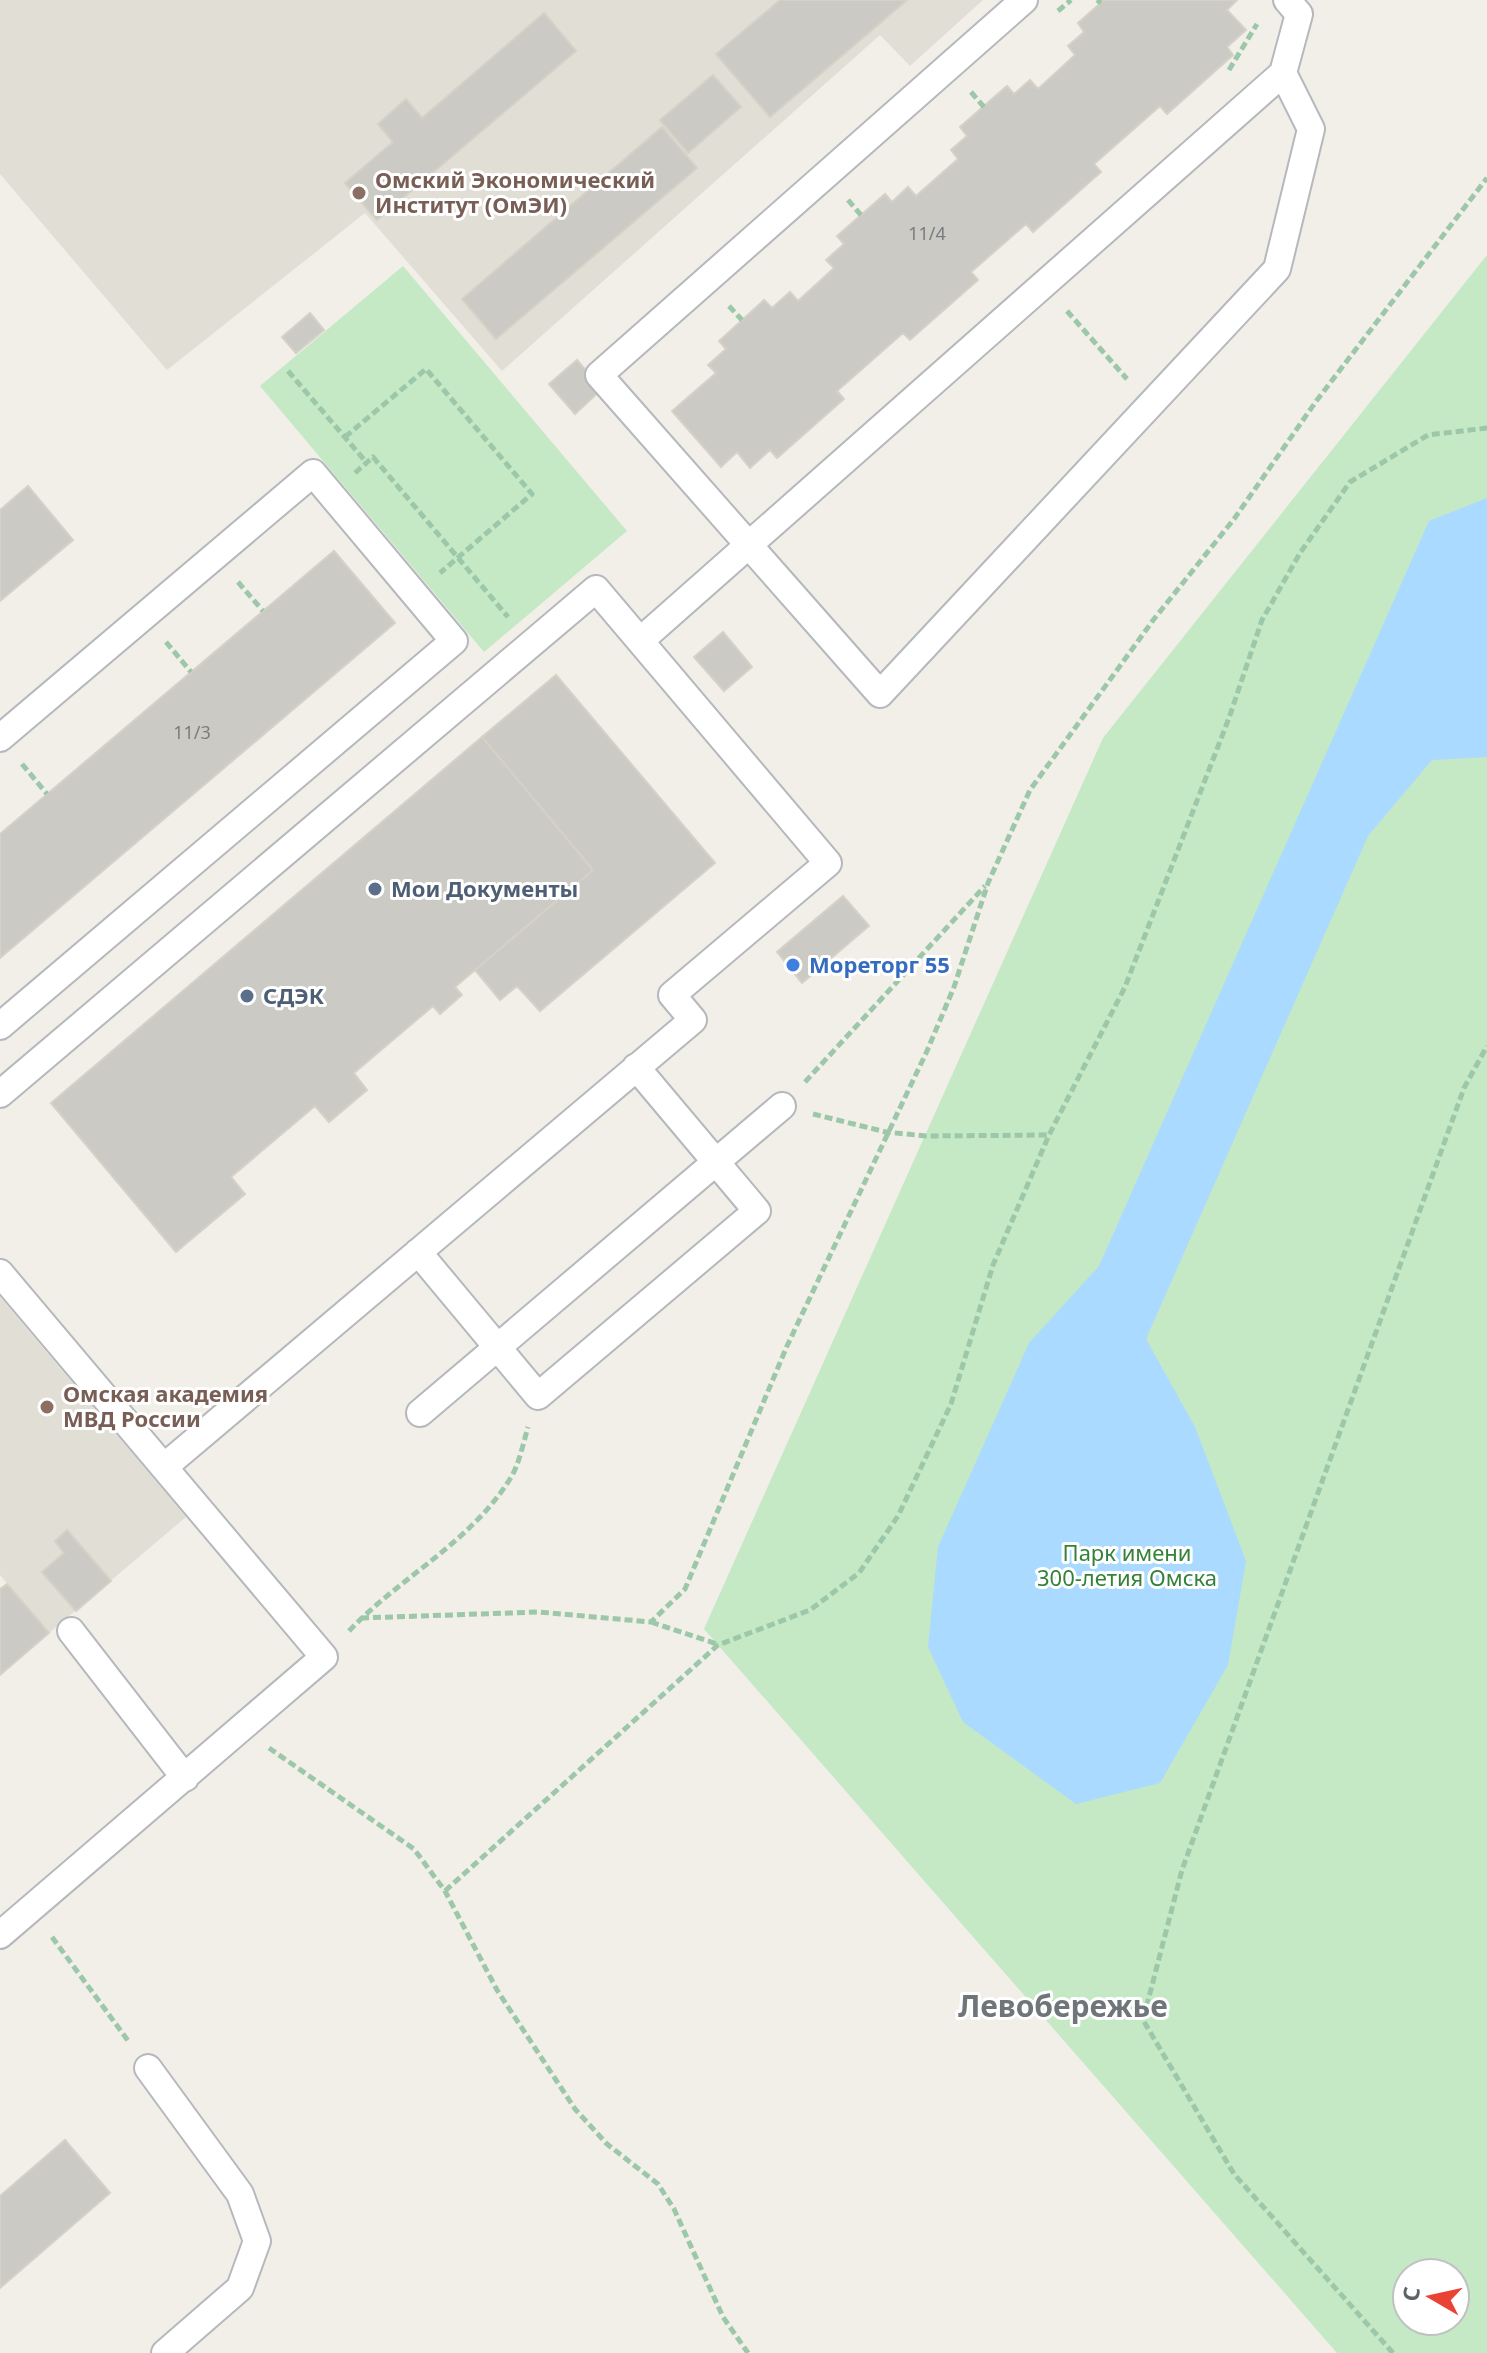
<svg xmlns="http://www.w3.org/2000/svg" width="1487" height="2353" viewBox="0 0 1487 2353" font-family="'Noto Sans',sans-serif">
	<rect width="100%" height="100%" fill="#f1efe8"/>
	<path fill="#e1ded6" d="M 0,0 L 983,0 L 910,66 L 880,35 L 502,371 L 365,213 L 167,370 L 0,174 Z
		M 0,1297 L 186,1517 L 49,1633 L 0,1575 Z"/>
	<path fill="#c5e8c5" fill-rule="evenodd" d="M 1487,255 L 1487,2353 L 1337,2353 L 704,1629 L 1103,738 ZM 1407,2273 L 1455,2273 L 1455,2321 L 1407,2321 Z
		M 403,266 L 627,531 L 484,652 L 260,386 Z"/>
	<path fill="#aadaff" d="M 1487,498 L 1487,757 L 1432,760 L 1368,836 L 1146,1339 L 1195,1427 L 1246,1561 L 1228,1665 L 1160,1783 L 1076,1804 L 963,1722 L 928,1647 L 938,1547 L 1029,1343 L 1099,1266 L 1429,521 Z"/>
	<path fill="#cccac5" stroke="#d6d1c6" stroke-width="2" d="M 780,0 L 907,0 L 770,117 L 716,54 Z
		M 1104,0 L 1237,0 L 1227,10 L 1246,30 L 1227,47 L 1233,55 L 1167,114 L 1160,106 L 1094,164 L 1101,172 L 1033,232 L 1026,224 L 971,272 L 978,280 L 910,340 L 903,333 L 837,391 L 844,399 L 777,458 L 770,450 L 750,468 L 737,452 L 721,467 L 672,411 L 716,373 L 708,365 L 726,349 L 719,341 L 764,300 L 772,308 L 790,292 L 798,301 L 834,268 L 826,260 L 844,244 L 837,236 L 885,194 L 892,202 L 908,187 L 916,196 L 958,159 L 951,150 L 967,136 L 960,127 L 1007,86 L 1014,94 L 1030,80 L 1038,89 L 1075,55 L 1068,46 L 1084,32 L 1078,23 Z
		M 544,13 L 576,51 L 377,220 L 345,183 L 393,142 L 378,124 L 406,99 L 422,118 Z
		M 713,75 L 741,107 L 688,153 L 660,120 Z
		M 662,127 L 697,168 L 496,339 L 462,299 Z
		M 310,313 L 324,330 L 296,353 L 282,337 Z
		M 577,360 L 602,389 L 575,414 L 549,384 Z
		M 28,486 L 73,540 L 0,601 L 0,510 Z
		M 334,551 L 395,623 L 0,958 L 0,834 Z
		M 723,632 L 752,667 L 724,691 L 694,657 Z
		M 556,675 L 715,863 L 540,1011 L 517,986 L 500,1000 L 475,970 L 593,870 L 482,737 Z
		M 482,737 L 593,870 L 455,987 L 462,995 L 440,1014 L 433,1006 L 354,1073 L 367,1090 L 329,1122 L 315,1106 L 231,1177 L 245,1194 L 176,1252 L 51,1103 Z
		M 843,896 L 869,926 L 802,983 L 777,952 Z
		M 67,1530 L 111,1581 L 76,1611 L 42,1572 L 64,1553 L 55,1541 Z
		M 7,1584 L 49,1633 L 0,1675 L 0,1589 Z
		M 65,2140 L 110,2193 L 0,2288 L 0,2196 Z"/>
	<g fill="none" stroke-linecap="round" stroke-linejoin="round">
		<g stroke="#b5b8bc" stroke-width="30">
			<path id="service" d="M 1024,0 L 599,375 L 880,694 L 1277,269 L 1311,129 L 1283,73
				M 640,641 L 1283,73 L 1299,14 L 1287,0
				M 0,738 L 313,473 L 454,641 L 0,1026
				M 0,1094 L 596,589 L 828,863 L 672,995 L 693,1020 L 164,1467
				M 418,1252 L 538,1396 L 757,1211 L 636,1067
				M 0,1273 L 324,1657 L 0,1935
				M 420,1413 L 782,1106
				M 71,1631 L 185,1778
				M 148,2068 L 240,2194 L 257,2241 L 240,2288 L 165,2353"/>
		</g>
		<path stroke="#9cc7a9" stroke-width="5" stroke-dasharray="8 4" stroke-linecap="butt" d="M 1097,0 L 1101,3
			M 1058,11 L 1071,0
			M 1229,70 L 1257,24
			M 971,92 L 984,107
			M 848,200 L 861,215
			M 729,306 L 742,320
			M 1067,311 L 1127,379
			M 288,371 L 367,463
			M 345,437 L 426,369 L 532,494 L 440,573
			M 355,473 L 373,457 L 508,617
			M 238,582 L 263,611
			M 166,642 L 191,672
			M 22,764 L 47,794
			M 805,1082 L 985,886
			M 813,1114 L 886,1132 L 926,1136 L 1049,1135
			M 361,1618 L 539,1612 L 651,1622 L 685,1589 L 787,1346 L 927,1051 L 954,987 L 988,883 L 1030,790 L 1154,619 L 1234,519 L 1317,400 L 1487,178
			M 651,1622 L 717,1644
			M 349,1631 C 400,1577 469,1544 510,1479 C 519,1465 523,1444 528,1427
			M 269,1748 L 414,1849 L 445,1891 L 497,1990 L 575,2109 L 607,2144 L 658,2184 L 674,2209 L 723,2317 L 748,2353
			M 445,1891 L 718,1645 L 810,1610 L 859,1573 L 898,1516 L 951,1404 L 993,1265 L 1049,1135 L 1125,987 L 1229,718 L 1262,620 L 1300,553 L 1350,482 L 1428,435 L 1487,428
			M 52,1937 L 129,2042
			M 1393,2353 L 1234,2174 L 1143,2020 L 1182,1870 L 1464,1088 L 1487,1046"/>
		<use href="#service" stroke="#fff" stroke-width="26"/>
	</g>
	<g fill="#8d6e63" stroke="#fff" stroke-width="3">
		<circle cx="359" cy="193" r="8"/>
		<circle cx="47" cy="1407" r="8"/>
	</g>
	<g fill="#5c6f8a" stroke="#fff" stroke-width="3">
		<circle cx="375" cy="889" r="8"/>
		<circle cx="247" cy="996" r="8"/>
	</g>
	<circle fill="#3f7fe0" stroke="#fff" stroke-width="3" cx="793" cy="965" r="8"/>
	<g text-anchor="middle" stroke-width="6" stroke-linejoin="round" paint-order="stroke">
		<g font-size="18" fill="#7a7d7f">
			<text x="927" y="240">11/4</text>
			<text x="192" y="739">11/3</text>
		</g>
		<g font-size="22" font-weight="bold" fill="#785e54" stroke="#fff" text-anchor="start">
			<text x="375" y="188">Омский Экономический<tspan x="375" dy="25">Институт (ОмЭИ)</tspan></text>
			<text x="63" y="1402">Омская академия<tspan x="63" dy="25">МВД России</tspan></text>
		</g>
		<g font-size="22" font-weight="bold" fill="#4e5e75" stroke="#fff" text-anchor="start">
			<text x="391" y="897">Мои Документы</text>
			<text x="263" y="1004">СДЭК</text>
		</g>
		<g font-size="22" font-weight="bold" fill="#366cbe" stroke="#fff" text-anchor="start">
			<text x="809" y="973">Мореторг 55</text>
		</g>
		<g font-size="22" fill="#348238" stroke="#fff">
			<text x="1127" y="1561">Парк имени<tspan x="1127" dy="25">300-летия Омска</tspan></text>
		</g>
		<g font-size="30" font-weight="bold" fill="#70757a" stroke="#fff">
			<text x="1063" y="2017">Левобережье</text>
		</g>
	</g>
	<g transform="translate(1431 2297) rotate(279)"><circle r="38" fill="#ffffff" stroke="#bfc1c3" stroke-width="2"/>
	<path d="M0-6L14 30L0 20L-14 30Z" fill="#ea4335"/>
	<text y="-12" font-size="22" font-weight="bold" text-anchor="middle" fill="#5f6368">С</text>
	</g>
</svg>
